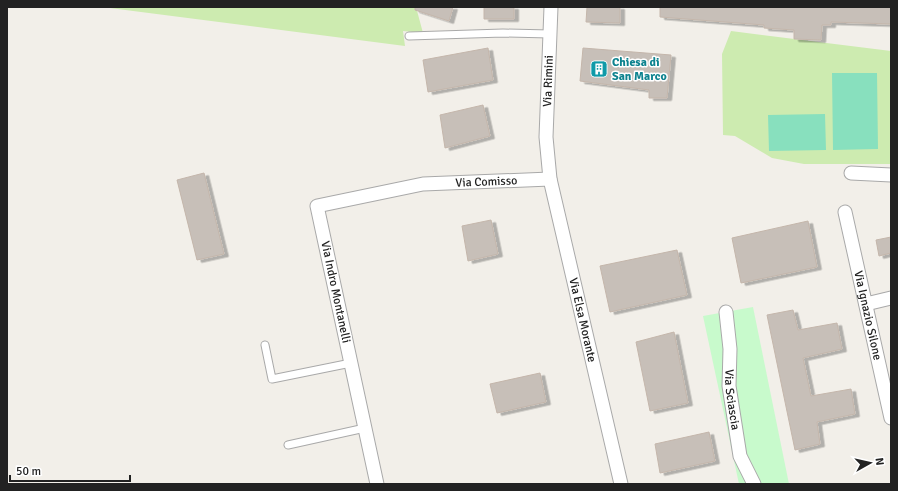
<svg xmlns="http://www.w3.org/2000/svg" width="898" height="491" viewBox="0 0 898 491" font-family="Signika,sans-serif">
	<defs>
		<filter id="shadow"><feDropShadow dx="4.5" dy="2.5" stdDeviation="0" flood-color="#0004"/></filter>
	</defs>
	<rect width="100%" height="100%" fill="#f2efe9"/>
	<path fill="#cdebb0" d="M 102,7 L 416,7 L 423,33 L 403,31 L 405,46 Z
		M 731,31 L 891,51 L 891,164 L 804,164 L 772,158 L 735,136 L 723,135 L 722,54 Z"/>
	<path fill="#c8facc" d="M 753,307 L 789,484 L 739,484 L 703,316 Z"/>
	<path fill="#88e0be" d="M 832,73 L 877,73 L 878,149 L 833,150 Z
		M 825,114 L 826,150 L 769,151 L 768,115 Z"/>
	<path fill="#c7bfb8" stroke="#c4b6ab" filter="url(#shadow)" d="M 415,7 L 453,7 L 449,21 L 415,10 Z
		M 484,7 L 514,7 L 514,19 L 484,19 Z
		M 587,7 L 620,7 L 620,23 L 586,22 Z
		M 660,7 L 891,7 L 891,24 L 831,22 L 831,25 L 822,25 L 821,40 L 794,39 L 794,30 L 764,28 L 764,25 L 660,17 Z
		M 488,48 L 493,80 L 428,92 L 423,60 Z
		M 583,48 L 671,55 L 667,98 L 649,98 L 649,90 L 580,81 Z
		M 483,105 L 490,136 L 445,148 L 440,115 Z
		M 204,173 L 224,254 L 197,260 L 177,180 Z
		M 491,220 L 498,254 L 468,261 L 462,226 Z
		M 808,221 L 817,267 L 741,283 L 732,238 Z
		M 891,237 L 891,253 L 879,256 L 876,240 Z
		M 677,250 L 687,295 L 610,312 L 600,266 Z
		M 793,310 L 798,330 L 837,323 L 842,349 L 803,358 L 811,396 L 851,389 L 855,414 L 817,422 L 820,444 L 795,450 L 767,315 Z
		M 674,332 L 688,403 L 650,411 L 636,342 Z
		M 540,373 L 546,402 L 497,413 L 490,384 Z
		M 709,432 L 715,461 L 660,473 L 655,444 Z"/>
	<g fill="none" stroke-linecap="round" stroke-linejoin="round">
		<g stroke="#a9a9a9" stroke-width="9">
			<path id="lane" d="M 409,36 L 503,33 L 550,34
				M 265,345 L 272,379 L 351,363
				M 288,445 L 365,428"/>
		</g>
		<g stroke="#a9a9a9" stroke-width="15">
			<g id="street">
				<path id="s1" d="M 551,7 L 546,137 L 550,179 L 621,484"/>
				<path d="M 851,173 L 891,175"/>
				<path id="s2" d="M 845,212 L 891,418"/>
				<path d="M 866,304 L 891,298"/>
				<path id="s3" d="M 726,312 L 730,349 L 729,386 L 740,456 L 754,484"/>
				<path id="s4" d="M 377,484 L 317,206 L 423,184 L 550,179"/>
			</g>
		</g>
		<use href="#lane" stroke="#fff" stroke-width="7"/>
		<use href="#street" stroke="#fff" stroke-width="13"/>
	</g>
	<defs>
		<g id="building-square" transform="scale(0.9)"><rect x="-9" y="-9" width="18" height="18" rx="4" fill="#0f9aa8" stroke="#fff"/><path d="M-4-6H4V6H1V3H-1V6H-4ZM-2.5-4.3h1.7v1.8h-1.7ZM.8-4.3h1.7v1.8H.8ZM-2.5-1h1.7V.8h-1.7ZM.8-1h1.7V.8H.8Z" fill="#fff"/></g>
	</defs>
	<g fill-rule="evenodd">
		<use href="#building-square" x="599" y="69"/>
	</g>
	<g text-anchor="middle" stroke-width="3" stroke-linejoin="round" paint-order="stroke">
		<g font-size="12" font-weight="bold" fill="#0d838f" stroke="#fff" text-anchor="start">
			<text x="612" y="66">Chiesa di<tspan x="612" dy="14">San Marco</tspan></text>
		</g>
		<g font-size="12" fill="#222" stroke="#fff">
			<text transform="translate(548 81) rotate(-88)" y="4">Via Rimini</text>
			<text dy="4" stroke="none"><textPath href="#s4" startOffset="456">Via Comisso</textPath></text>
			<text transform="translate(336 292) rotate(78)" y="4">Via Indro Montanelli</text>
			<text dy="4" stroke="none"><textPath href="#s2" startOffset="106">Via Ignazio Silone</textPath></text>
			<text dy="4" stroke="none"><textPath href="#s1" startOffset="317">Via Elsa Morante</textPath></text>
			<text dy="4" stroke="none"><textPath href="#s3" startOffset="88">Via Sciascia</textPath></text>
		</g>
	</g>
	<rect width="898" height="491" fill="none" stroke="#222222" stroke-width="16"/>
	<g transform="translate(870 463) rotate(82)" stroke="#ffffff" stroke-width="3" paint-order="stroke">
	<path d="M0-3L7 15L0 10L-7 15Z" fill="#222222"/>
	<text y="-6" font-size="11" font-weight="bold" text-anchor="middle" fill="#222222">N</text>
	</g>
	<path d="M10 475v6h120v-6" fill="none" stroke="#222222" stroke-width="2"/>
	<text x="16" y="475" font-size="12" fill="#222222" stroke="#ffffff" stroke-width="3" paint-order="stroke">50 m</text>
</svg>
